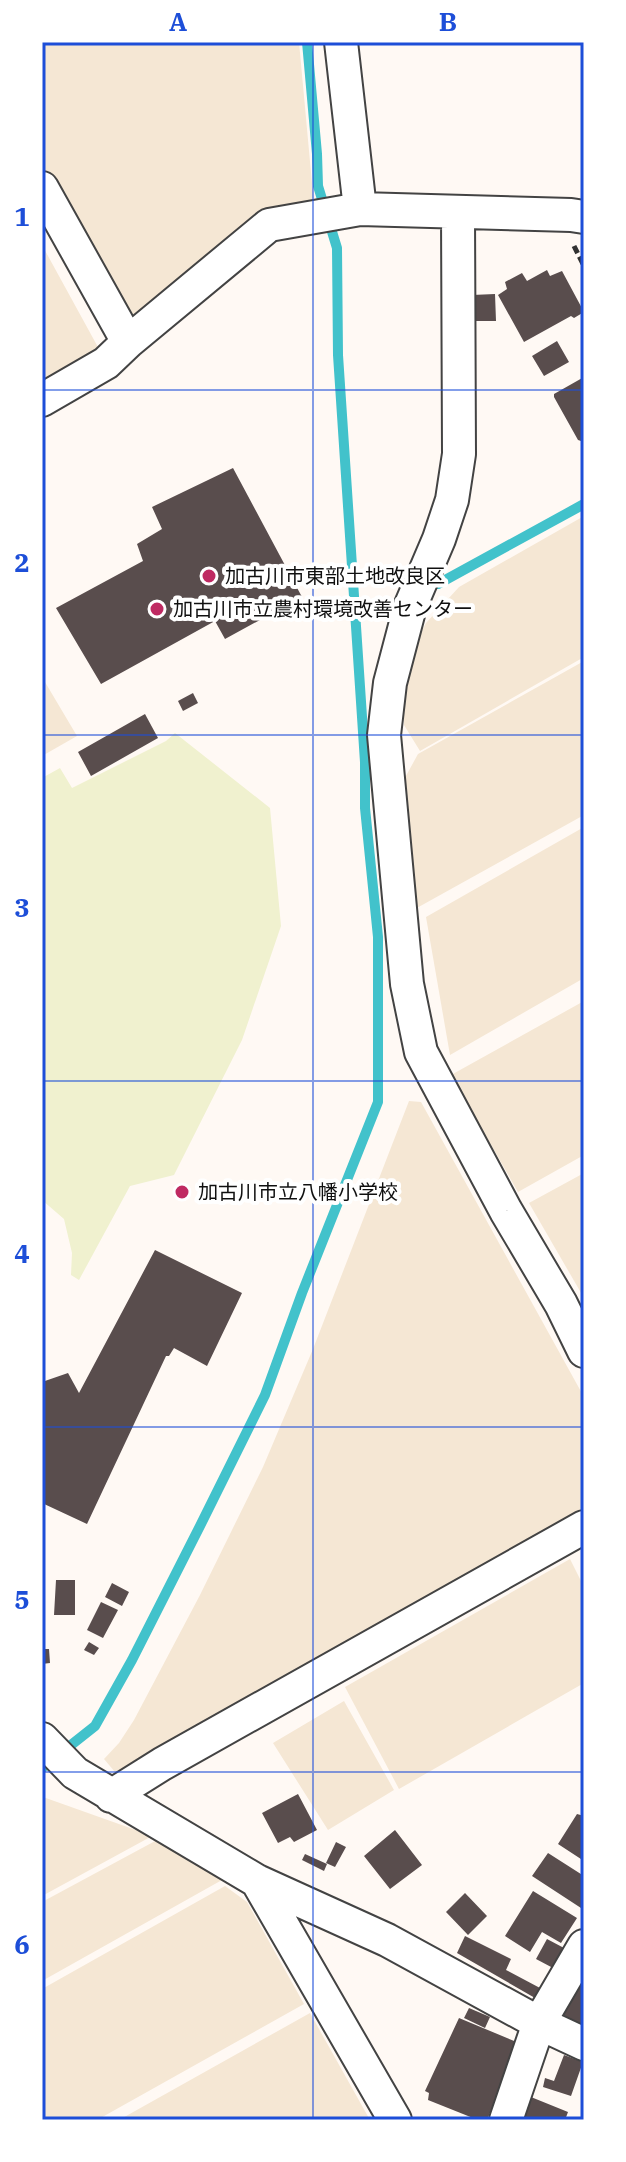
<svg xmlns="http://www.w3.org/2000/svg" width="626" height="2162" viewBox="0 0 626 2162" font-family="'IBM Plex Serif','Noto Sans JP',serif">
	<rect width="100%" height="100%" fill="#fff9f4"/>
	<path fill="#f5e7d4" d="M 42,42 L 299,42 L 314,205 L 150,315 L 129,314 L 119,311 L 42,172 Z
		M 42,245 L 99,349 L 42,381 Z
		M 584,516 L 584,657 L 420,751 L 404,725 L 404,690 L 411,651 L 426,623 L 459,587 Z
		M 584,661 L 584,815 L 415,909 L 401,785 L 418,754 Z
		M 42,677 L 77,736 L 42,756 Z
		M 584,827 L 584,978 L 450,1055 L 426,917 Z
		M 584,1001 L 584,1155 L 518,1192 L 451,1075 Z
		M 409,1101 L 421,1102 L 584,1397 L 584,1512 L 122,1771 L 115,1772 L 104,1759 L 119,1743 L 134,1720 L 200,1595 L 263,1467 L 313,1349 Z
		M 584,1173 L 584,1298 L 529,1203 Z
		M 570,1559 L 584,1587 L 584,1683 L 399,1789 L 345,1687 Z
		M 344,1701 L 394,1790 L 328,1830 L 273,1743 Z
		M 43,1797 L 147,1834 L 154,1835 L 42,1896 Z
		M 157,1840 L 222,1880 L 42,1981 L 42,1902 Z
		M 225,1886 L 247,1902 L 304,2004 L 97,2120 L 42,2120 L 42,1989 Z
		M 310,2013 L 370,2120 L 119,2120 Z"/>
	<path fill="#f0f1cf" d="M 175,733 L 270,808 L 281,926 L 242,1040 L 174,1175 L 130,1186 L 79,1280 L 71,1275 L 72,1253 L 64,1219 L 42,1200 L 42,778 L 60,768 L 72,788 L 166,741 Z"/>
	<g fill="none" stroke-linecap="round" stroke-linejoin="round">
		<path stroke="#42c2cb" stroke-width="10" d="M 438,584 L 584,504
			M 42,1768 L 95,1726 L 132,1660 L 200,1526 L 265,1395 L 302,1293 L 378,1102 L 378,937 L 365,808 L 365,762 L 338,355 L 337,248 L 318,186 L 317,154 L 307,42"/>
	</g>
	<path fill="#594d4d" d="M 547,270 L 550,276 L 562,271 L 584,312 L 574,318 L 571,316 L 524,342 L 498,295 L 507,289 L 505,282 L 522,273 L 527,281 Z
		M 495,294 L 496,321 L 472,321 L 472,295 Z
		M 557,341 L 569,362 L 544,376 L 532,356 Z
		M 584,377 L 584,439 L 581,441 L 578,440 L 554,397 L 554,394 Z
		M 233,468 L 302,597 L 225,639 L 215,621 L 101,684 L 56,608 L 143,561 L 137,544 L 162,529 L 152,507 Z
		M 193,693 L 198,703 L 183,711 L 178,701 Z
		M 145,714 L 158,738 L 91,776 L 78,752 Z
		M 155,1250 L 242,1293 L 207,1366 L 174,1348 L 169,1356 L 166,1356 L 87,1524 L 42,1503 L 42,1382 L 68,1373 L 79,1393 Z
		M 56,1580 L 75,1580 L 75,1615 L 54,1615 Z
		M 112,1583 L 129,1592 L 122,1606 L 105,1597 Z
		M 101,1602 L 118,1610 L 103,1638 L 87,1630 Z
		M 89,1642 L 99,1648 L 94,1655 L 84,1650 Z
		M 42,1649 L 49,1649 L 50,1663 L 42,1664 Z
		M 298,1794 L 317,1830 L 294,1842 L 290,1837 L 278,1843 L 262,1813 Z
		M 577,1814 L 584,1816 L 584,1861 L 558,1844 Z
		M 395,1830 L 422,1865 L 390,1889 L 364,1856 Z
		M 336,1842 L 346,1847 L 335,1867 L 326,1863 Z
		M 548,1853 L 584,1876 L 584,1903 L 581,1908 L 532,1876 Z
		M 305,1854 L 327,1864 L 324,1871 L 302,1860 Z
		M 533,1891 L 577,1918 L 561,1943 L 542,1932 L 530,1952 L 505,1936 Z
		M 465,1893 L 487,1916 L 468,1935 L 446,1912 Z
		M 465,1936 L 511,1959 L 506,1970 L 540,1988 L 535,1998 L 457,1953 Z
		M 547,1939 L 564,1948 L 553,1968 L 536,1959 Z
		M 584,1977 L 584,2026 L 557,2012 Z
		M 469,2008 L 490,2017 L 485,2028 L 464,2018 Z
		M 459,2018 L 519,2043 L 487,2120 L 478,2120 L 428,2100 L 429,2093 L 425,2091 Z
		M 564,2055 L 583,2062 L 571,2096 L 543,2087 L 545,2078 L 554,2081 Z
		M 526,2095 L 568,2112 L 565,2120 L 515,2120 Z"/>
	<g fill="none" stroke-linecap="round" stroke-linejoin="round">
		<g stroke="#434343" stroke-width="36">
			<path id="street" d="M 341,42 L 360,209
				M 42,188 L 128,342
				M 458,212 L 459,454 L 452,500 L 439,539 L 410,607 L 390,683 L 384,735 L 407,984 L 421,1052 L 506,1211 L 561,1304 L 584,1351
				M 42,400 L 106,363 L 128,342 L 269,225 L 360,209 L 571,215 L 584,217
				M 42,1739 L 75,1773 L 257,1881 L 387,1940 L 539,2023 L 584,2044
				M 111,1796 L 162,1764 L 584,1527
				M 257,1881 L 395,2120
				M 506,2120 L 539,2023 L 584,1946"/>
		</g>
		<path stroke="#323232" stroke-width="5" stroke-dasharray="8 4" stroke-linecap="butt" d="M 574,246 L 584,266"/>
		<use href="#street" stroke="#fff" stroke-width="32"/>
	</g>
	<path fill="none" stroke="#1d4ed8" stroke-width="2" stroke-opacity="0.55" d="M 313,42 L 313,2120M 42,390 L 584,390M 42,735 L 584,735M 42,1081 L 584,1081M 42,1427 L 584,1427M 42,1772 L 584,1772"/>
	<g fill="#bf2a62" stroke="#fff" stroke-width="3">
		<circle cx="209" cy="576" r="8"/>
		<circle cx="157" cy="609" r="8"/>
		<circle cx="182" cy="1192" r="8"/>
	</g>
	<g text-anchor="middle" stroke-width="8" stroke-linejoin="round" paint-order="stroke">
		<g font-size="20" fill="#101010" stroke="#fff" text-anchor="start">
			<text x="225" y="583">加古川市東部土地改良区</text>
			<text x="173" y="616">加古川市立農村環境改善センター</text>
			<text x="198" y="1199">加古川市立八幡小学校</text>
		</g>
	</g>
	<rect width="626" height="2162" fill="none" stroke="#ffffff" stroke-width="88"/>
	<rect x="44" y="44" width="538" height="2074" fill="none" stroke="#1d4ed8" stroke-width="3"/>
	<g font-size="26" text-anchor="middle" font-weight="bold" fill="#1d4ed8">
		<text x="178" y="31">A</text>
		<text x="448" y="31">B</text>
		<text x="22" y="226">1</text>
		<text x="22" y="572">2</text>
		<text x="22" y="917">3</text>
		<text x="22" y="1263">4</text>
		<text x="22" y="1609">5</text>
		<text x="22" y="1954">6</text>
	</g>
</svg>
